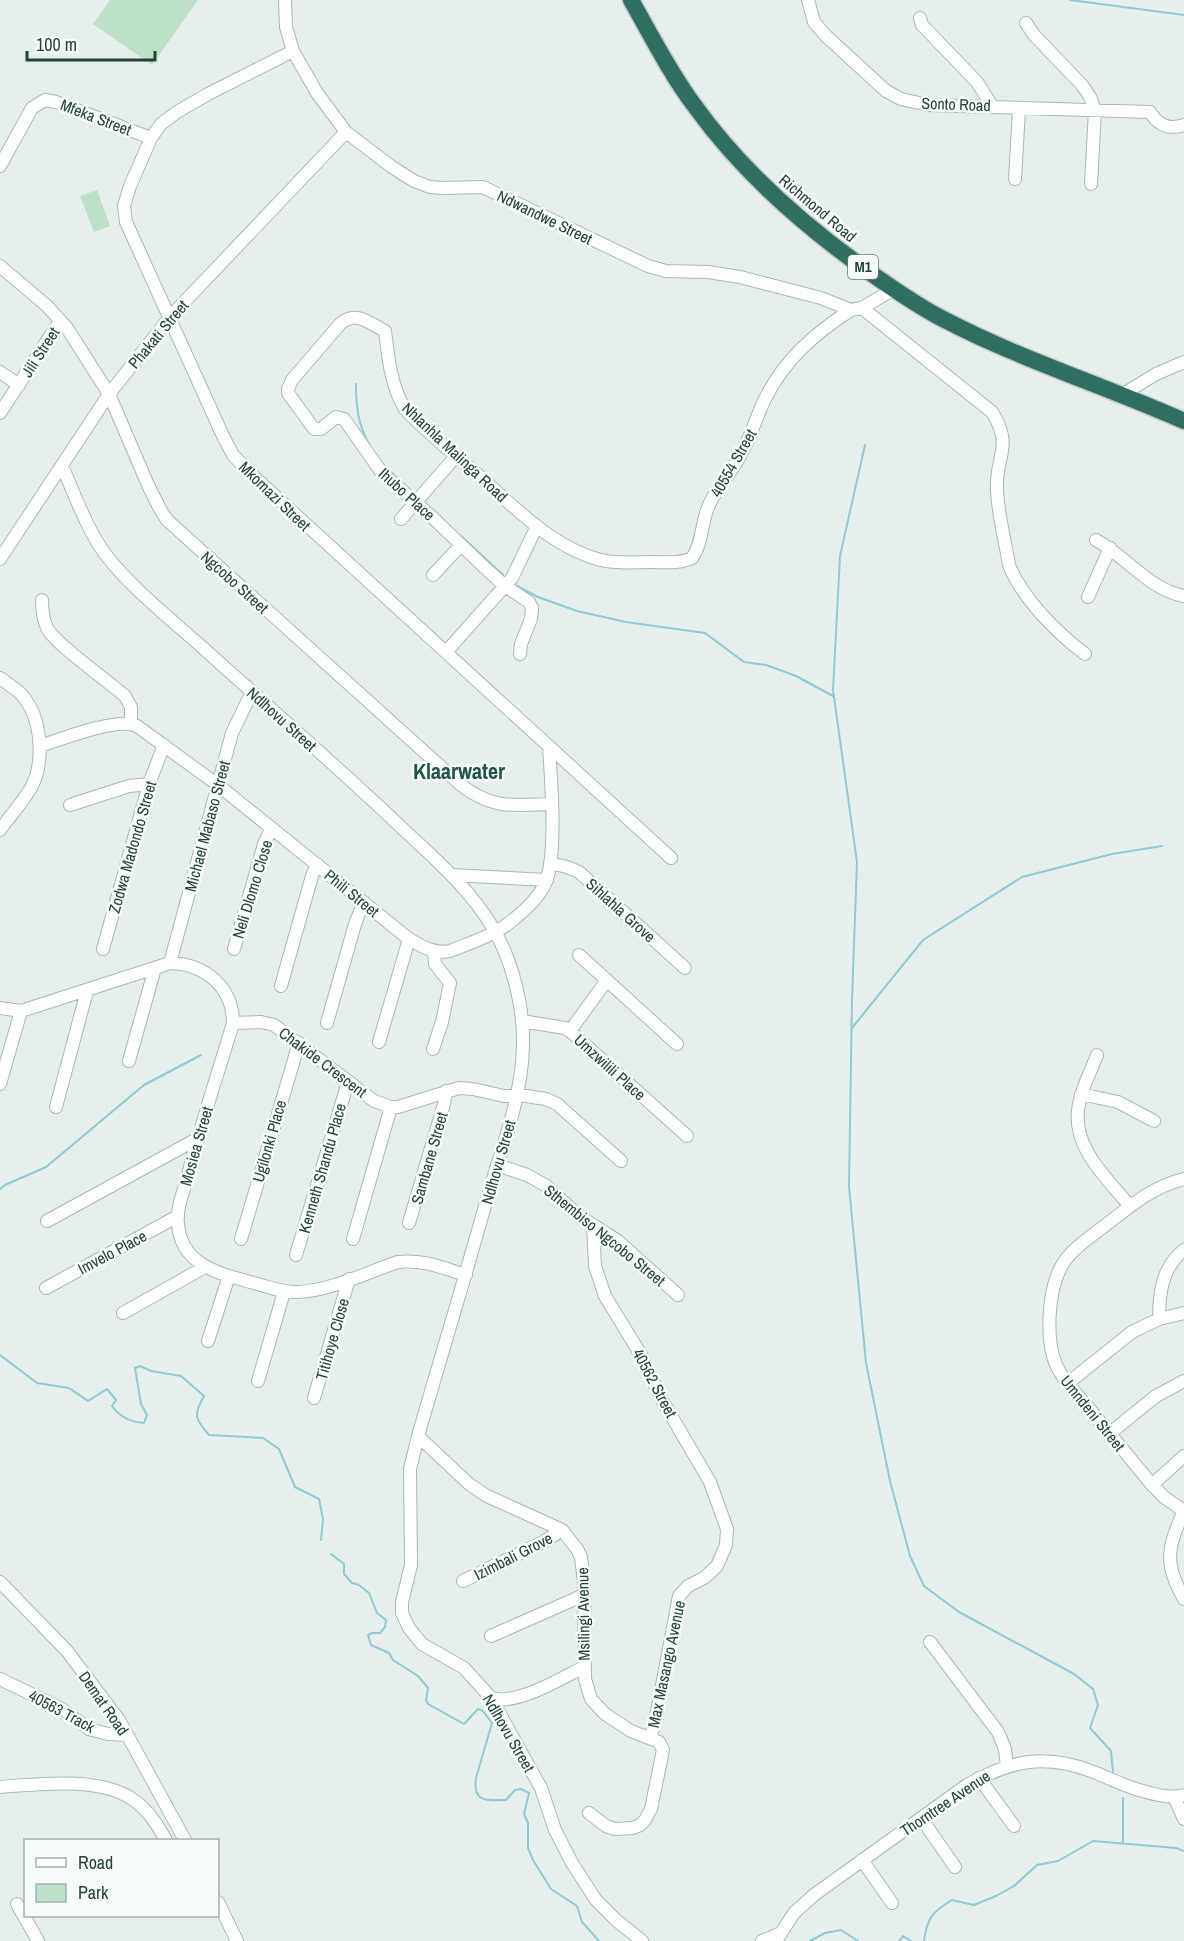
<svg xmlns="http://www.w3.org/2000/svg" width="1184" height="1941" viewBox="0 0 1184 1941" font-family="'Archivo Narrow',sans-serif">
	<rect width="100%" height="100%" fill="#e6efeb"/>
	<path fill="#bfe0c8" d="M 110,0 L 198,0 L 152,65 L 93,24 Z
		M 97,190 L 110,226 L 94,232 L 80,196 Z"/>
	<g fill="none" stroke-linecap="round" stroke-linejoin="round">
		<path stroke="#8ec9d4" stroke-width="2" d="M 1070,0 L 1184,15
			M 356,384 C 356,407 358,424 369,444
			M 865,445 L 840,556 L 833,690 L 857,862 L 852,999 L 849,1187 L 866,1363 L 890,1481 L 910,1556 L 924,1586 L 959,1612 L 1074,1674 L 1093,1689 L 1098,1705 L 1090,1728 L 1111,1751 L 1113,1772
			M 383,464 L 400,481
			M 462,537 L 503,575
			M 515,585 L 538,597 L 577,611 L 626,622 L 705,633 L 744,662 L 766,665 L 796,676 L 833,696
			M 852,1028 L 923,940 L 1022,877 L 1112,854 L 1162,846
			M 0,1189 L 5,1185 L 46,1167 L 144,1085 L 201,1055
			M 0,1355 L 37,1383 L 69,1388 L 88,1401 L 107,1389 L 116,1400 L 112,1406 C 119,1416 131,1422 144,1423 L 147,1415 L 141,1404 L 135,1368 L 140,1366 L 151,1371 L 181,1376 L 204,1396 C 193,1415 195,1419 209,1435 L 263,1438 L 279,1449 L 295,1487 L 319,1499 L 323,1519 L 321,1540
			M 331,1554 L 344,1564 L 344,1574 L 352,1583 L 359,1585 L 369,1593 L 377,1613 L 386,1620 L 385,1627 L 380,1633 L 372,1633 L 368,1635 L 371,1645 L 389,1653 L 393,1660 L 418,1676 L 428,1688 L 426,1700 L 428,1704 L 464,1724 L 478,1709 L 483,1711 L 492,1723 L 476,1778 C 472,1804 489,1800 506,1800 L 515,1790 L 521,1789 L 529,1793 L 524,1814 L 528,1823 L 528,1848 L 533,1860 L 551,1889 L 577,1906 L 582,1922 L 599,1941
			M 1123,1843 L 1123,1798
			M 810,1941 L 825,1933 L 841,1930 L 858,1941
			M 899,1941 L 903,1936 L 911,1941
			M 924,1941 C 927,1918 932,1912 952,1900 L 974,1905 L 996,1896 L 1014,1886 L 1037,1865 L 1058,1861 L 1093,1841 L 1176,1848 L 1184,1851"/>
		<g stroke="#a8b8b2" stroke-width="14">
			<path id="minor" d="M 285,0 L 286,27 L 293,51 L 317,93 L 346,132 L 392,167 L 414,181 L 430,187 L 443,188 L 483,187 L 648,266 L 666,271 L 708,272 L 740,277 L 821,298 L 851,310 L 862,308 L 894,289
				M 808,0 L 814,22 L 825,35 L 886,91 L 901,99 L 928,105 L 1150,112 C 1158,125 1168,130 1184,125
				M 920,18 L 922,25 L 977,82 L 992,106
				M 1026,23 L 1034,35 L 1082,85 L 1090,97 L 1095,110 L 1091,184
				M 293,51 L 208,94 L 177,112 L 161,124 L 151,138 L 130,186 L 124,206 L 126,222 L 223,436 L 233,455 L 251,474 L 671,858
				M 0,166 L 32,108 L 45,100 L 56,102 L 151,138
				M 1015,179 L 1019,109
				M 0,266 L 47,306 L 67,328 L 109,394 L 148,485 L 160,509 L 167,520 L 461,785 C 494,810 512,805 552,804
				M 862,308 L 992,412 C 1014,447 995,456 997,490 C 998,515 1005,540 1009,565 C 1022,598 1057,633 1085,654
				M 0,372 L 19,385
				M 1120,396 L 1156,374 L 1184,362
				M 0,413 L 60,321
				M 62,466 C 75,495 87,530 106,555 C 130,587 173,621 203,648 C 270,708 338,767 403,829 C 436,860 470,889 493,928 C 513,962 524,1008 523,1046 C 522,1094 504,1143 490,1188 C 467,1271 442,1353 418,1436 L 410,1469 L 411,1565 L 402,1602 L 402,1613 L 409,1628 L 422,1644 L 464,1668 L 491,1698 L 541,1788 L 555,1830 L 572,1863 L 596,1900 L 616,1920 L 642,1941
				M 401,519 L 456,456
				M 1096,540 C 1127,557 1148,589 1184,596
				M 0,559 L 109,394 L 170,317 L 346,132
				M 433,575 L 461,545
				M 1088,597 L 1110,548
				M 42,600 C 42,610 43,619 47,628 C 55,644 108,681 125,696 L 131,707 L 131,723
				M 446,652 L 512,578 L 537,526
				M 520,654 L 521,644 L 531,619 L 532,608 L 529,602 L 505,586 L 483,566 L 431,516 L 382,473 L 344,419 L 336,417 L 321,429 L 314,429 L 288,393 L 288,389 L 292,380 L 340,324 C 356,310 369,323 385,331 C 388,356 391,387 405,409 C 427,432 452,453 477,474 C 513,506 553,548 601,560 C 617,564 635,562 651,562 C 664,562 680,564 692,558 C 703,543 701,522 709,505 C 717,487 732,472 741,454 C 751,437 756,417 765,399 C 784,360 815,333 851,310
				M 0,678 C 7,683 16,689 22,695 C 42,718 45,762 31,788 C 22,803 10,816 0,830
				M 40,746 C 62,739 117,717 137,726 L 218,785 L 409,939 C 423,947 434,954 450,951 C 470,943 492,936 509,923 C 522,913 536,901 544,886 C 558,860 551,779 549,747
				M 70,805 L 129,786 L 149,784
				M 550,863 L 567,867 L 579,872 L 685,968
				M 451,875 L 547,880
				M 103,949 L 149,784 L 164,745
				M 234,949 L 264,844 L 271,829
				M 579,955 L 677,1044
				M 170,963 L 232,733 L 252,692
				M 281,986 L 312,876 L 317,864
				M 0,1008 L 21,1011 L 170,963 C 205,964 233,987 233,1023 C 218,1073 201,1124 188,1175 C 184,1191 176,1208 178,1224 C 181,1266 221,1274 254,1283 C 269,1287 283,1293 298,1292 C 330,1291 368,1272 398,1262 C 422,1259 443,1268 466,1275
				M 522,1021 L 565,1028 L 570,1031 L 687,1136
				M 233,1023 L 261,1022 L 274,1025 L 374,1101 L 391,1107 L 398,1107 L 459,1088 L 473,1089 L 504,1096 L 526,1096 L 546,1099 L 557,1104 L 621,1161
				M 327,1023 L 355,924 L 364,902
				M 570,1031 L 607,980
				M 379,1042 L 409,939
				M 433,1049 L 442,1022 L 450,983 L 435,964 L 434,952
				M 1097,1055 C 1091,1071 1082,1087 1079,1104 C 1070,1145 1105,1176 1129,1205
				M 129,1061 L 155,968
				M 0,1084 L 21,1011
				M 1081,1094 L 1118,1102 L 1154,1121
				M 56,1107 L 87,991
				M 497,1165 L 527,1175 L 545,1185 L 579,1216 L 618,1241 L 678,1295
				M 1184,1179 C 1150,1187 1126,1210 1099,1230 C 1085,1241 1068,1252 1060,1269 C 1048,1293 1045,1342 1057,1367 C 1065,1382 1077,1395 1088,1407 C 1109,1433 1131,1459 1152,1485 L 1164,1497 L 1184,1511
				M 47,1221 L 197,1139
				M 409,1223 L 444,1104 L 446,1091
				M 593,1225 L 595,1266 L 605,1296 L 641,1355 L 662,1400 L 710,1482 L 727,1529 L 726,1545 L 717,1566 L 704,1578 L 688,1586 L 679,1596 L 655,1722 L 650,1738
				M 241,1239 L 299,1043
				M 353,1239 L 391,1107
				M 296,1255 L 348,1082
				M 46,1288 L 178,1216
				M 123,1313 L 205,1267
				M 1159,1319 C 1159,1293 1162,1267 1184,1250
				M 208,1341 L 229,1276
				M 258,1381 L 284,1292
				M 1068,1383 L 1132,1332 L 1159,1319 L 1184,1313
				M 314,1398 L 349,1279
				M 1109,1434 L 1156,1396 L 1184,1381
				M 418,1436 L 469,1484 L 487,1496 L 562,1530 L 577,1549 L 581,1557 L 584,1582 L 585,1679 L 591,1699 L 605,1714 L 631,1731 L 659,1742 L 663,1750 L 651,1809 L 645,1820 L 640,1825 L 633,1828 L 615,1829 L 606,1826 L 589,1813
				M 1152,1485 L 1184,1456
				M 1184,1510 C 1168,1548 1163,1562 1184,1599
				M 463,1581 L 545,1541 L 562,1530
				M 0,1582 L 67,1651 L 119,1720 L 185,1840
				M 491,1636 L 584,1595
				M 930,1642 L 998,1732 L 1005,1749 L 1007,1766
				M 0,1679 L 62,1709 L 89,1729 L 108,1734 L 127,1735
				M 491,1698 C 517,1706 561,1678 584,1667
				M 979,1778 L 1014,1826
				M 0,1787 C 39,1784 102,1776 135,1801 C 149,1811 158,1826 166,1840
				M 1174,1797 L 1184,1819
				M 921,1818 L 955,1867
				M 862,1860 L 892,1903
				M 218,1902 L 237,1941
				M 17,1904 L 38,1941
				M 762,1941 L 781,1933
				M 776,1941 L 794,1913 L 814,1895 L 967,1785 C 1010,1761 1043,1753 1091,1771 C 1107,1777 1122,1785 1139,1790 C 1153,1794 1169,1799 1184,1795"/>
		</g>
		<g stroke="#c2cac8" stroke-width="19">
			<path id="highway" d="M 631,0 C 651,35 670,73 694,105 C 742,172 805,227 872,274 C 895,290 919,307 945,320 C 1022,360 1105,386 1184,421"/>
		</g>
		<use href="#minor" stroke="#fff" stroke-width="12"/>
		<use href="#highway" stroke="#2f6f62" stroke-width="16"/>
	</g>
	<g text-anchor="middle" stroke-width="5" stroke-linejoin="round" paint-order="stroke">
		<rect fill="#f7fbf9" stroke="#637a73" stroke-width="1.5" x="848" y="255" width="30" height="24" rx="4.5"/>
		<g font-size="15" font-weight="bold" fill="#24423a">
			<text x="863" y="272">M1</text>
		</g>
		<g font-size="16" fill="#24423a" stroke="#f7fbf9">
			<text transform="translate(956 104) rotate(2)" y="6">Sonto Road</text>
			<text transform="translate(96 117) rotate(21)" y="6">Mfeka Street</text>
			<text transform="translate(818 208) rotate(40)" y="6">Richmond Road</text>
			<text transform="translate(545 217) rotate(26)" y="6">Ndwandwe Street</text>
			<text transform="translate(158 334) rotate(-50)" y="6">Phakati Street</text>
			<text transform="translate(40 352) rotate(-57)" y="6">Jili Street</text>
			<text transform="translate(455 452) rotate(43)" y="6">Nhlanhla Malinga Road</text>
			<text transform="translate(733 463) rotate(-60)" y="6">40554 Street</text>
			<text transform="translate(407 494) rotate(42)" y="6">Ihubo Place</text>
			<text transform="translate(275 496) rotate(44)" y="6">Mkomazi Street</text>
			<text transform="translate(235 582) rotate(42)" y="6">Ngcobo Street</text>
			<text transform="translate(282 719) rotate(42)" y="6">Ndlhovu Street</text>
			<text transform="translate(207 826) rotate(-75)" y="6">Michael Mabaso Street</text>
			<text transform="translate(132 847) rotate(-74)" y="6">Zodwa Madondo Street</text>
			<text transform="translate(252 889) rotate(-73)" y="6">Neli Dlomo Close</text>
			<text transform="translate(352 893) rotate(39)" y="6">Phili Street</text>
			<text transform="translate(621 910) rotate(42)" y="6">Sihlahla Grove</text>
			<text transform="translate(323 1062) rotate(37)" y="6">Chakide Crescent</text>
			<text transform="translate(610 1067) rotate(42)" y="6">Umzwilili Place</text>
			<text transform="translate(269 1141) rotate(-74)" y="6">Ugilonki Place</text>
			<text transform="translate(196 1146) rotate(-74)" y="6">Mosiea Street</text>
			<text transform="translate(429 1158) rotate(-74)" y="6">Sambane Street</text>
			<text transform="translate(498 1162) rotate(-74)" y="6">Ndlhovu Street</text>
			<text transform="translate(322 1168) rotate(-74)" y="6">Kenneth Shandu Place</text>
			<text transform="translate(605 1235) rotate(39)" y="6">Sthembiso Ngcobo Street</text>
			<text transform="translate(112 1252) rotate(-28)" y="6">Imvelo Place</text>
			<text transform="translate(332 1339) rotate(-74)" y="6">Titihoye Close</text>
			<text transform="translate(655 1383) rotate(62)" y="6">40562 Street</text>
			<text transform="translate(1093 1413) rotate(51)" y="6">Umndeni Street</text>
			<text transform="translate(513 1556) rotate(-27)" y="6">Izimbali Grove</text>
			<text transform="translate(583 1614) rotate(-91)" y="6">Msilingi Avenue</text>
			<text transform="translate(666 1664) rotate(-78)" y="6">Max Masango Avenue</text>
			<text transform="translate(104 1703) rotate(55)" y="6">Demat Road</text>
			<text transform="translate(62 1711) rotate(28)" y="6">40563 Track</text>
			<text transform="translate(509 1733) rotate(60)" y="6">Ndlhovu Street</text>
			<text transform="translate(945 1803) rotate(-34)" y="6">Thorntree Avenue</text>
		</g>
		<g font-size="22" font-weight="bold" fill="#1f5548" stroke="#f7fbf9">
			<text x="459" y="779">Klaarwater</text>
		</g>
	</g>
	<rect x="24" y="1839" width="195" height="78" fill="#f7fbf9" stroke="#a3b1ad" stroke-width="1.5"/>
	<rect x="36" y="1858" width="30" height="9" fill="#ffffff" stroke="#a3b1ad" stroke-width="1.5"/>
	<text x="78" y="1869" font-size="18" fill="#24423a">Road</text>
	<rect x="36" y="1884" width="30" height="18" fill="#bfe0c8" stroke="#a3b1ad" stroke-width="1.5"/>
	<text x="78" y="1899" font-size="18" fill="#24423a">Park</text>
	<path d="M27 51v9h128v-9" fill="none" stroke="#24423a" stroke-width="3"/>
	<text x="36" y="51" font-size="18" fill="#24423a" stroke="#f7fbf9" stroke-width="4.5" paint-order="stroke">100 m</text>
</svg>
